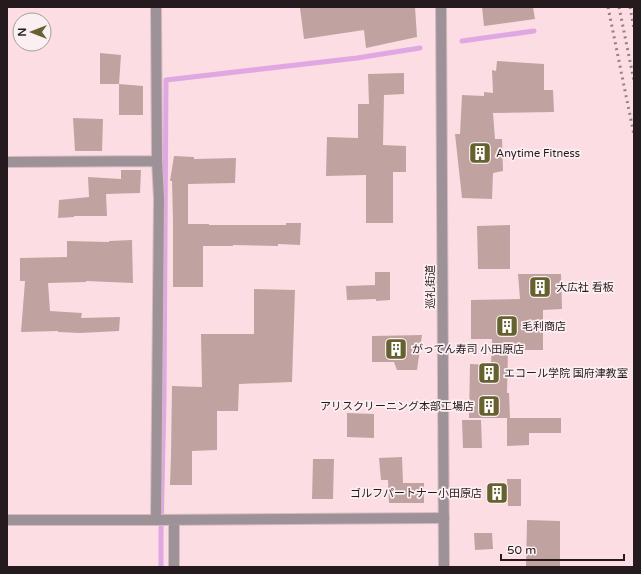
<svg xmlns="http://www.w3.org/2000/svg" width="641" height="574" viewBox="0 0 641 574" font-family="'Varela Round','Noto Sans JP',sans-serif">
	<rect width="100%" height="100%" fill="#fcdde3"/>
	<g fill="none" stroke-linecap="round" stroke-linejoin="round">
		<path stroke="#dfa8e2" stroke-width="5" d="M 462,41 L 534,31
			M 161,567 L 161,533 L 164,399 L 166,80 L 357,58 L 420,48"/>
	</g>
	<path fill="#c0a3a0" d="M 310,7 L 415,7 L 417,37 L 366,48 L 364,30 L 304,39 L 300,8 Z
		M 482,7 L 533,7 L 535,19 L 484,26 Z
		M 100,53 L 121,55 L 119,84 L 100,84 Z
		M 497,61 L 544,64 L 544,90 L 553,90 L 554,112 L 493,113 L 495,139 L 502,139 L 503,171 L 493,173 L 492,199 L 462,198 L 455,134 L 460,134 L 462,95 L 484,96 L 484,92 L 493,93 L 492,70 L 496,71 Z
		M 404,73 L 404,94 L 384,95 L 383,145 L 406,146 L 406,172 L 393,172 L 393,223 L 366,223 L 366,175 L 326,176 L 327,137 L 358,138 L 358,104 L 369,104 L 368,74 Z
		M 119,84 L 143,86 L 143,115 L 119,115 Z
		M 73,118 L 103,119 L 102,151 L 75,151 Z
		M 174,156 L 194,157 L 194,159 L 236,158 L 235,183 L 188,184 L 188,224 L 209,224 L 209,225 L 286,225 L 286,223 L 301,223 L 300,245 L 278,244 L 278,246 L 233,245 L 233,246 L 203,246 L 203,287 L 173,287 L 173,221 L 172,181 L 170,181 Z
		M 121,170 L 141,170 L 140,193 L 106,194 L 107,216 L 74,216 L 74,217 L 58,218 L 59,200 L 89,197 L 88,177 L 121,179 Z
		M 510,225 L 510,269 L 478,269 L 477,226 Z
		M 132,240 L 133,283 L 86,281 L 86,282 L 48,283 L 50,311 L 82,313 L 81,318 L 120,317 L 119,331 L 80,333 L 58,332 L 58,331 L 21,332 L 25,281 L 20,281 L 20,258 L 67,257 L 67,241 L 109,242 L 109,241 Z
		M 375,272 L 390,272 L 390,300 L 376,301 L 376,299 L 347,300 L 346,286 L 375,285 Z
		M 518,274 L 561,274 L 562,309 L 543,310 L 543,350 L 508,350 L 507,393 L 509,393 L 510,418 L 469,418 L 470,364 L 491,365 L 492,339 L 471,339 L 471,300 L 520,299 Z
		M 254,289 L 295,290 L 292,382 L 239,384 L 238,411 L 217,411 L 217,450 L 192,451 L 192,485 L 170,485 L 171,456 L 172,386 L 202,387 L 201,334 L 254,334 Z
		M 422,335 L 417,370 L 397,370 L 394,362 L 372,362 L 372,336 Z
		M 347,413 L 374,414 L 374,438 L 347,437 Z
		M 507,418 L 561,418 L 561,433 L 529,433 L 529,445 L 507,446 Z
		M 462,420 L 481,420 L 482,448 L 463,448 Z
		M 402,457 L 403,483 L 424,483 L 424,503 L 389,503 L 388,480 L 381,480 L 379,458 Z
		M 313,459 L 334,459 L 333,499 L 312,499 Z
		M 507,479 L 521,479 L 521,506 L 508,506 Z
		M 527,520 L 560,521 L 560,567 L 526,567 Z
		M 474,533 L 492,533 L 493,549 L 475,550 Z"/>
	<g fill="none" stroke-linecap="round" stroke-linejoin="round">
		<g stroke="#d5babf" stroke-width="12">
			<path id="minor" d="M 7,162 L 157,161 L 156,7
				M 7,520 L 156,520 L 159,199 L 157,161
				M 156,520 L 444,518
				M 174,567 L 174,520"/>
		</g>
		<g stroke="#d5babf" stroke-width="12">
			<path id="tertiary" d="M 441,7 L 444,567"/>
		</g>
		<use href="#minor" stroke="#9d9298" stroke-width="10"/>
		<use href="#tertiary" stroke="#9d9298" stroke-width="10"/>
		<path stroke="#978186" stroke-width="3" stroke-dasharray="2 4" stroke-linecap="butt" d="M 608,7 L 634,135
			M 619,7 L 634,81
			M 630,7 L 634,29"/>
	</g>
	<defs>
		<g id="building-square" transform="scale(1.15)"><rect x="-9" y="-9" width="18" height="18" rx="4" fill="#65622f" stroke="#fceff2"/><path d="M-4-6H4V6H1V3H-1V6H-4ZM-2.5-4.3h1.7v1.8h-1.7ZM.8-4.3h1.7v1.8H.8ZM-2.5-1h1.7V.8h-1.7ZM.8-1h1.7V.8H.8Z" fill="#fff"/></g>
	</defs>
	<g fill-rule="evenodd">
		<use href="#building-square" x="480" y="153"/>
		<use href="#building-square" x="540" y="287"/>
		<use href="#building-square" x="507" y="326"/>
		<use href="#building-square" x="396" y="349"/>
		<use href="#building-square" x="489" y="373"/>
		<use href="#building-square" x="489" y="406"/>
		<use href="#building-square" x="497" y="493"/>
	</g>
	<g text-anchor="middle" stroke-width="3.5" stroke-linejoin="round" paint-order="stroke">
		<g font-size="11" fill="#251a1d" stroke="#fceff2" text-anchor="start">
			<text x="496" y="157">Anytime Fitness</text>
			<text x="556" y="291">大広社 看板</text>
			<text x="522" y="330">毛利商店</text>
			<text x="412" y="353">がってん寿司 小田原店</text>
			<text x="504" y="377">エコール学院 国府津教室</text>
			<text x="474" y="410" text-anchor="end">アリスクリーニング本部工場店</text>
			<text x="482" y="497" text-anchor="end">ゴルフパートナー小田原店</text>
		</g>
		<g font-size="11" fill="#251a1d" stroke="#fceff2">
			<text transform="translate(430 287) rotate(-90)" y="4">巡礼街道</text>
		</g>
	</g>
	<rect width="641" height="574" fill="none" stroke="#251a1d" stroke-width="16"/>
	<g transform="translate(32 32) rotate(270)"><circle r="19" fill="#fceff2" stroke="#a69a9d"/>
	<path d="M0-3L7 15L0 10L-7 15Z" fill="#65622f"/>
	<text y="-6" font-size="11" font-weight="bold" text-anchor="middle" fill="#251a1d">N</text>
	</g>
	<path d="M501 554v6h123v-6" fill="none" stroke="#251a1d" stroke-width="2"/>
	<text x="507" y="554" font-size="12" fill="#251a1d" stroke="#fceff2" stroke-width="3" paint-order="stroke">50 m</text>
</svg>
